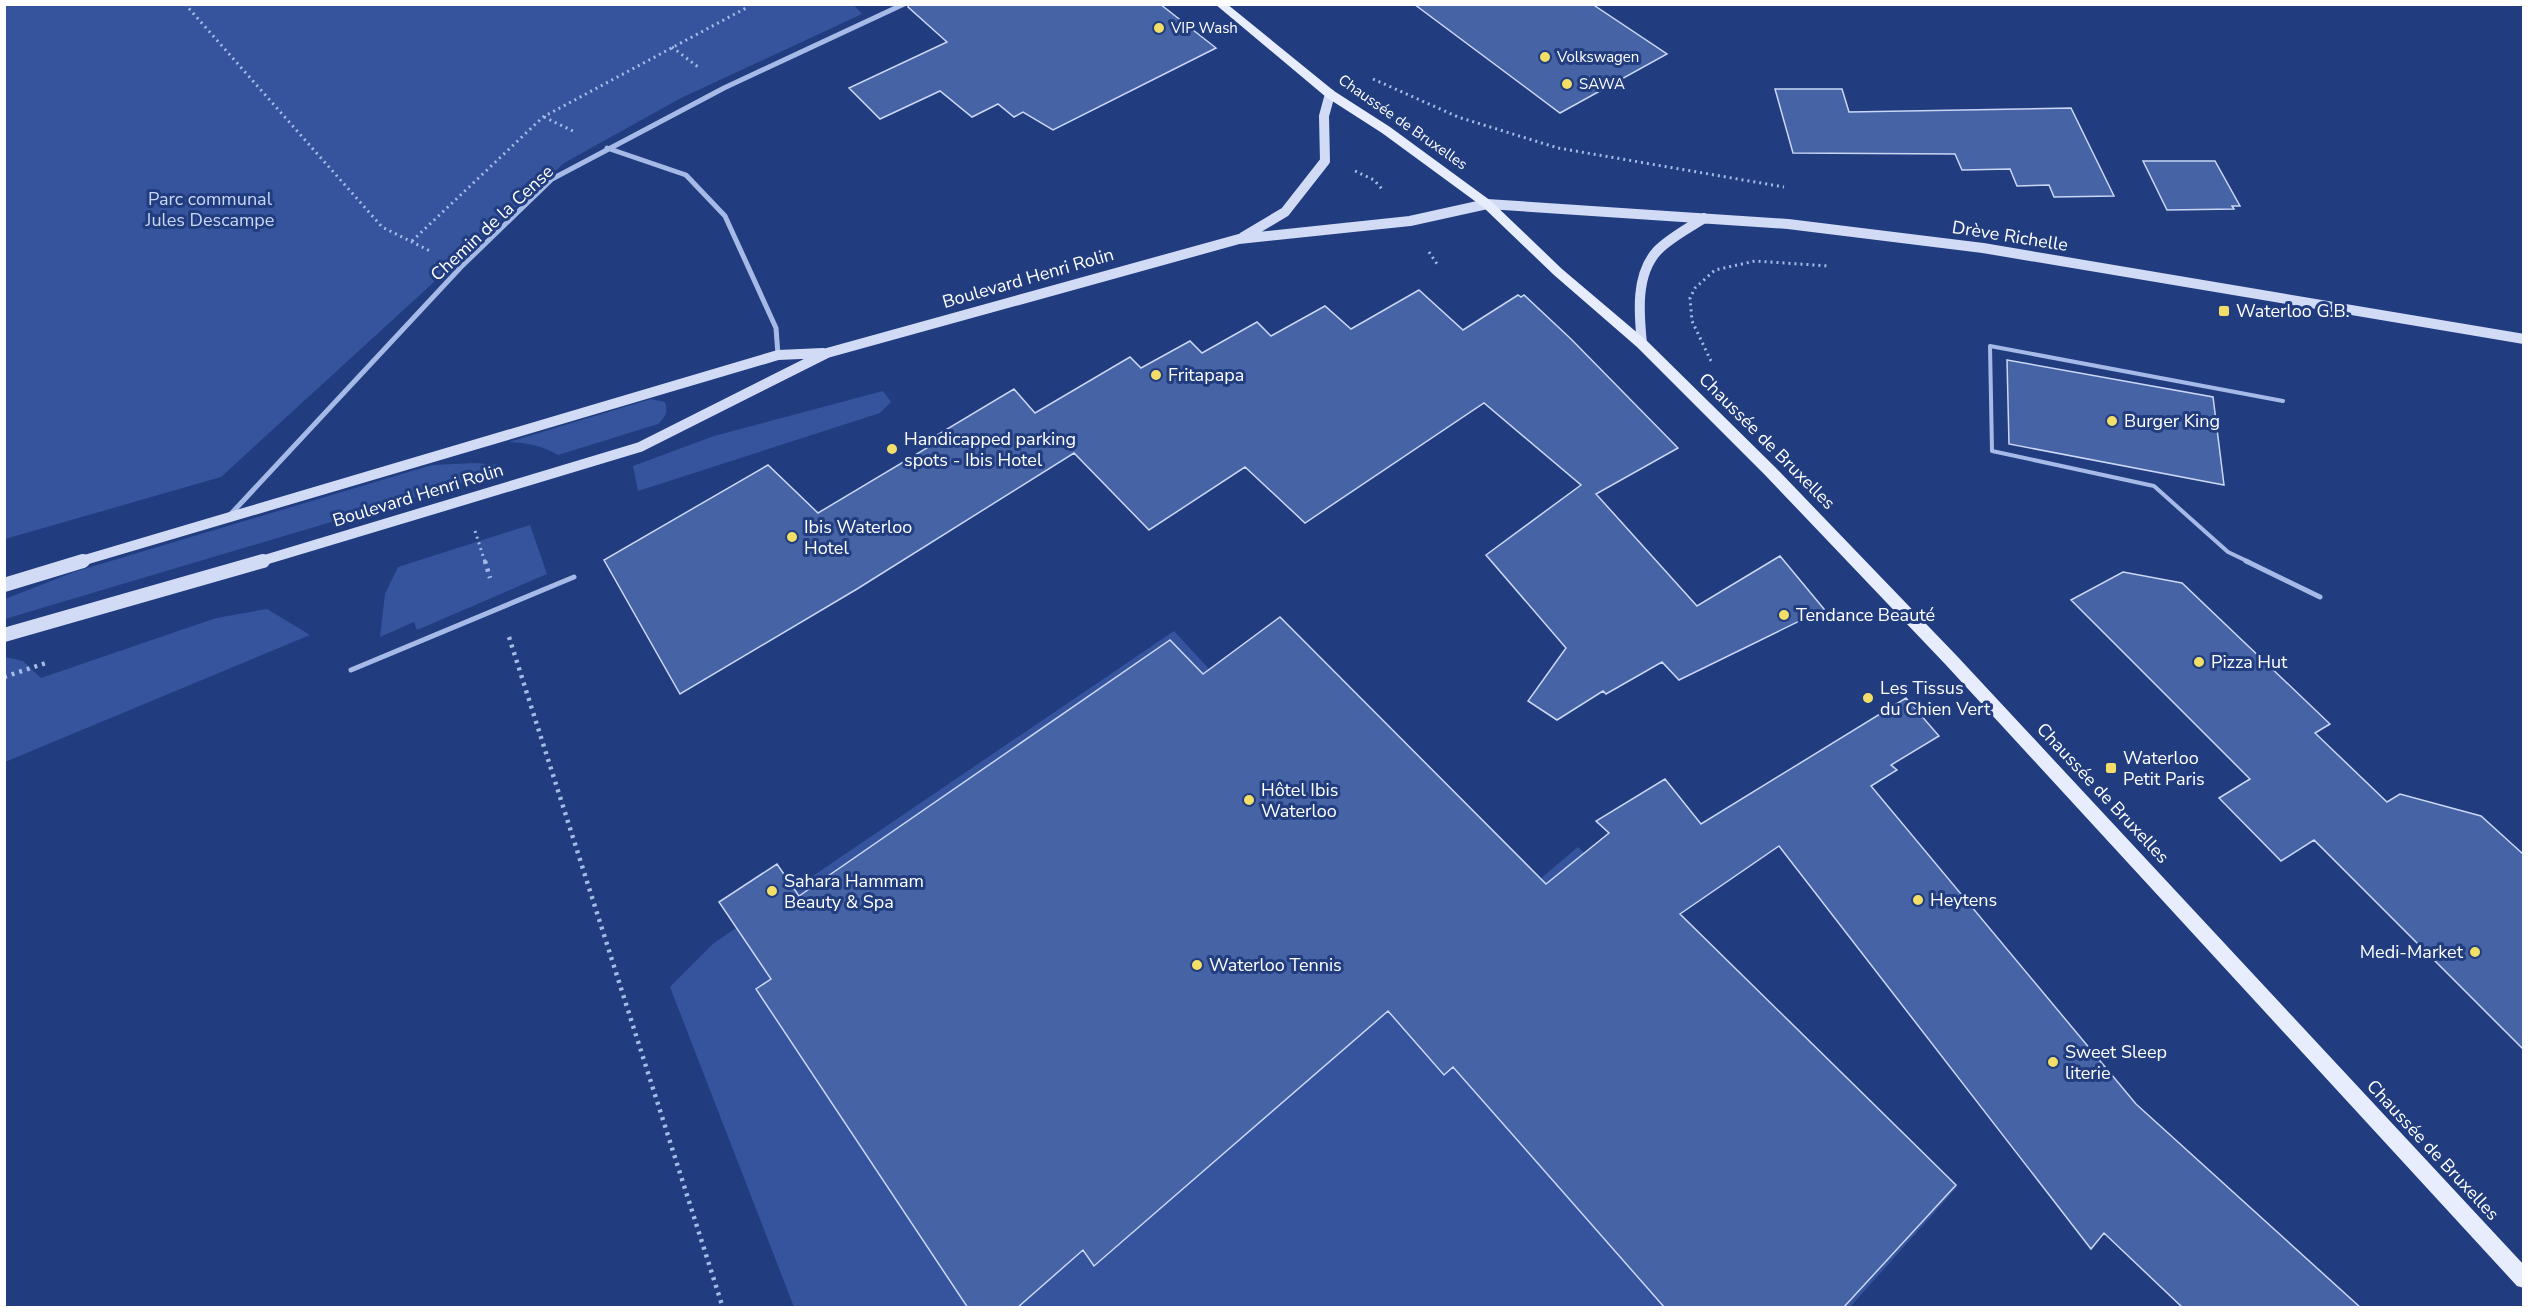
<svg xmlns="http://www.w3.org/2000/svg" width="2528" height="1312" viewBox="0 0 2528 1312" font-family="'Nunito Sans',sans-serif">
	<rect width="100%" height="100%" fill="#213d7f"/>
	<path fill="#35549d" d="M 853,4 L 862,14 L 681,98 L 564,163 L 221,477 L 5,539 L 5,5 Z
		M 883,391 L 891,402 L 880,413 L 638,491 L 633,466 L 714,436 Z
		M 651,399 L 665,402 C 668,413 666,416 658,424 L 558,455 C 541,445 528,443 509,442 Z
		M 476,463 L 497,465 L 506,470 L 5,619 L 5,599 L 74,572 L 432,465 Z
		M 530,525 L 547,574 L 417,630 L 414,622 L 380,637 L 385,594 L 398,567 Z
		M 267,609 L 310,635 L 5,762 L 5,657 L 23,661 L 41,678 L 216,618 Z
		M 1174,631 L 1210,670 L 1539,880 L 1578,847 L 1654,923 L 1958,1186 L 1850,1307 L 794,1307 L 670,987 L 714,943 Z"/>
	<path fill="#4663a6" stroke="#cad7f5" stroke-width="1.5" d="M 909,4 L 1160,4 L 1216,48 L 1053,130 L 1023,112 L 1014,117 L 998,104 L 972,117 L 940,91 L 880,119 L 849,88 L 947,42 L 908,7 Z
		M 1414,4 L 1592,4 L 1667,54 L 1560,113 Z
		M 1775,89 L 1842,89 L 1849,112 L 2071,108 L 2114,196 L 2054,197 L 2049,185 L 2017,186 L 2010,169 L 1962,170 L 1955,154 L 1793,153 Z
		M 2143,161 L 2215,161 L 2240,206 L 2232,206 L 2234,209 L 2167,210 Z
		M 1419,290 L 1463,330 L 1518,295 L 1521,297 L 1524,295 L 1571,339 L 1678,448 L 1596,494 L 1697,606 L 1780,556 L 1824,609 L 1679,680 L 1662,662 L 1606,694 L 1603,691 L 1557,720 L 1528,701 L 1566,648 L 1486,555 L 1581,485 L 1484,403 L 1305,523 L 1245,467 L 1149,530 L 1074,453 L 857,589 L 680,694 L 604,560 L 768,465 L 818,513 L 937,442 L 932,438 L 1014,389 L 1035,413 L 1130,357 L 1141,368 L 1190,341 L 1202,353 L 1257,322 L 1271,336 L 1325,306 L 1351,329 Z
		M 2007,360 L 2213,397 L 2224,485 L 2009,444 Z
		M 2123,572 L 2182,583 L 2330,724 L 2315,733 L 2387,802 L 2400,794 L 2481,816 L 2523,854 L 2523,1049 L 2314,840 L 2281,861 L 2219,798 L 2250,779 L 2071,600 Z
		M 1280,617 L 1546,884 L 1609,833 L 1596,821 L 1665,779 L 1701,824 L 1906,698 L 1939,736 L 1891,765 L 1897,770 L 1871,786 L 2136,1104 L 2361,1308 L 2183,1308 L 2104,1233 L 2091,1249 L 1779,846 L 1680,914 L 1956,1185 L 1843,1308 L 1665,1308 L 1453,1067 L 1444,1075 L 1388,1011 L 1094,1266 L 1083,1250 L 1017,1308 L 968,1308 L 756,989 L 771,979 L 719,902 L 777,864 L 799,896 L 1170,640 L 1203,674 Z"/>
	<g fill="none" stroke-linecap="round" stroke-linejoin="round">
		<path stroke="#a6bae7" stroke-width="3" stroke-dasharray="2 4" stroke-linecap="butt" d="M 185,4 L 382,227 L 432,252
			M 672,47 L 698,67
			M 1373,79 L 1458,117 L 1558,148 L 1784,187
			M 544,117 L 575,132
			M 1355,171 L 1374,180 L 1383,190
			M 412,241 L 543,117 L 746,8 L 747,4
			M 1429,252 L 1437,264
			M 1711,361 L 1692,321 L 1690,298 L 1695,288 L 1715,270 L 1755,261 L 1829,266
			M 475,531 L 485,562"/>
		<path stroke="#a6bae7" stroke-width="4.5" stroke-dasharray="3 5" stroke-linecap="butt" d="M 485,561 L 490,578
			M 509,637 L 723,1308
			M 4,677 L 49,662"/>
		<path stroke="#a6bae7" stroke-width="4" d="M 2249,562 L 2228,552 L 2154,486 L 1992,451 L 1990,346 L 2283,401"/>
		<path stroke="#a6bae7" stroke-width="5" d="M 2246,561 L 2320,597
			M 351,670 L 574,577"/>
		<path stroke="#a6bae7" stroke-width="5" d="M 607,148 L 686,175 L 725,216 L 776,328 L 778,355
			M 229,516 L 461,267 L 552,179 L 724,88 L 904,4"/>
		<path stroke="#d1dbf6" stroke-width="10" d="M 1243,237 L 1285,212 L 1325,161 L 1324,116 L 1330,94
			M 1642,344 C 1639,314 1635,274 1658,250 C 1671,237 1689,228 1704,218
			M 78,562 L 778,355 L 823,353
			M 258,562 L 640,447 L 827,353 L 1239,239 L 1410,221 L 1487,204 L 1788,224 L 1983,248 L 2524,339"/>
		<path stroke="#d1dbf6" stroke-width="14" d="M 4,585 L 83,561
			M 4,635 L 263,561"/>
		<path fill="#e8edfd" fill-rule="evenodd" d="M 1215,4 L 1227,4 L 1334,91 L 1390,127 L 1491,201 L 1562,269 L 1647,341 L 1775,467 L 1956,655 L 2524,1265 L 2524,1288 L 2517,1286 L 1946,665 L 1765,475 L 1637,347 L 1554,275 L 1483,207 L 1382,133 L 1326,97 Z"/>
	</g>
	<g fill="#f3df68" stroke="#213d7f" stroke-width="2">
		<circle cx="1159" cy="28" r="6"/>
		<circle cx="1545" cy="57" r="6"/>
		<circle cx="1567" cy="84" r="6"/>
		<rect x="2218" y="305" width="12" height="12" rx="3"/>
		<circle cx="1156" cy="375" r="6"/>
		<circle cx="2112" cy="421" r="6"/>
		<circle cx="892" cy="449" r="6"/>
		<circle cx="792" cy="537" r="6"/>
		<circle cx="1784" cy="615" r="6"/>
		<circle cx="2199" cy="662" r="6"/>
		<circle cx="1868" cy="698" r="6"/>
		<rect x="2105" y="762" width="12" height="12" rx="3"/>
		<circle cx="1249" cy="800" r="6"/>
		<circle cx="772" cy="891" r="6"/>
		<circle cx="1918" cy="900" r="6"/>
		<circle cx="2475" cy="952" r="6"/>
		<circle cx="1197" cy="965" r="6"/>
		<circle cx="2053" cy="1062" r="6"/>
	</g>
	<g text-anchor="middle" stroke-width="6" stroke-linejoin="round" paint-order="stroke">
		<g font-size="15" fill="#fff" stroke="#213d7f" text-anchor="start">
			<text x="1171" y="33">VIP Wash</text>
			<text x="1557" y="62">Volkswagen</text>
			<text x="1579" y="89">SAWA</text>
		</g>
		<g font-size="15" fill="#fff" stroke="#213d7f">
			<text transform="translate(1403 122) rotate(35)" y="5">Chaussée de Bruxelles</text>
		</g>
		<g font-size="18" fill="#cad7f5" stroke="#213d7f">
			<text x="210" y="205">Parc communal<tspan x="210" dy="21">Jules Descampe</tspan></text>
		</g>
		<g font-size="18" fill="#fff" stroke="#213d7f">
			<text transform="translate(492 223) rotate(-43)" y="6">Chemin de la Cense</text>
			<text transform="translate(2010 236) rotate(9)" y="6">Drève Richelle</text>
			<text transform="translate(1028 278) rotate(-16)" y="6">Boulevard Henri Rolin</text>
			<text transform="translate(1767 441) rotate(45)" y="6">Chaussée de Bruxelles</text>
			<text transform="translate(418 495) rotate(-17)" y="6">Boulevard Henri Rolin</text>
			<text transform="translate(2103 793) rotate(47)" y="6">Chaussée de Bruxelles</text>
			<text transform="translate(2433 1150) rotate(47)" y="6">Chaussée de Bruxelles</text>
		</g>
		<g font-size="18" fill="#fff" stroke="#213d7f" text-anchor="start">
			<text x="2236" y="317">Waterloo G.B.</text>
			<text x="1168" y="381">Fritapapa</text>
			<text x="2124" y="427">Burger King</text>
			<text x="904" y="445">Handicapped parking<tspan x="904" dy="21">spots - Ibis Hotel</tspan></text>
			<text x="804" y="533">Ibis Waterloo<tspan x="804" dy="21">Hotel</tspan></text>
			<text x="1796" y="621">Tendance Beauté</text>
			<text x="2211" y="668">Pizza Hut</text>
			<text x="1880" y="694">Les Tissus<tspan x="1880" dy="21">du Chien Vert</tspan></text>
			<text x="2123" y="764">Waterloo<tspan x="2123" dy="21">Petit Paris</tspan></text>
			<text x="1261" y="796">Hôtel Ibis<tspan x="1261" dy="21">Waterloo</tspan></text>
			<text x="784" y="887">Sahara Hammam<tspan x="784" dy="21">Beauty &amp; Spa</tspan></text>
			<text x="1930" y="906">Heytens</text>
			<text x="2463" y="958" text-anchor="end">Medi-Market</text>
			<text x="1209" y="971">Waterloo Tennis</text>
			<text x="2065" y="1058">Sweet Sleep<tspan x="2065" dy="21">literie</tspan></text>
		</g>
	</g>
	<rect width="2528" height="1312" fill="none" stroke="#ffffff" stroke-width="12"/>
</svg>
